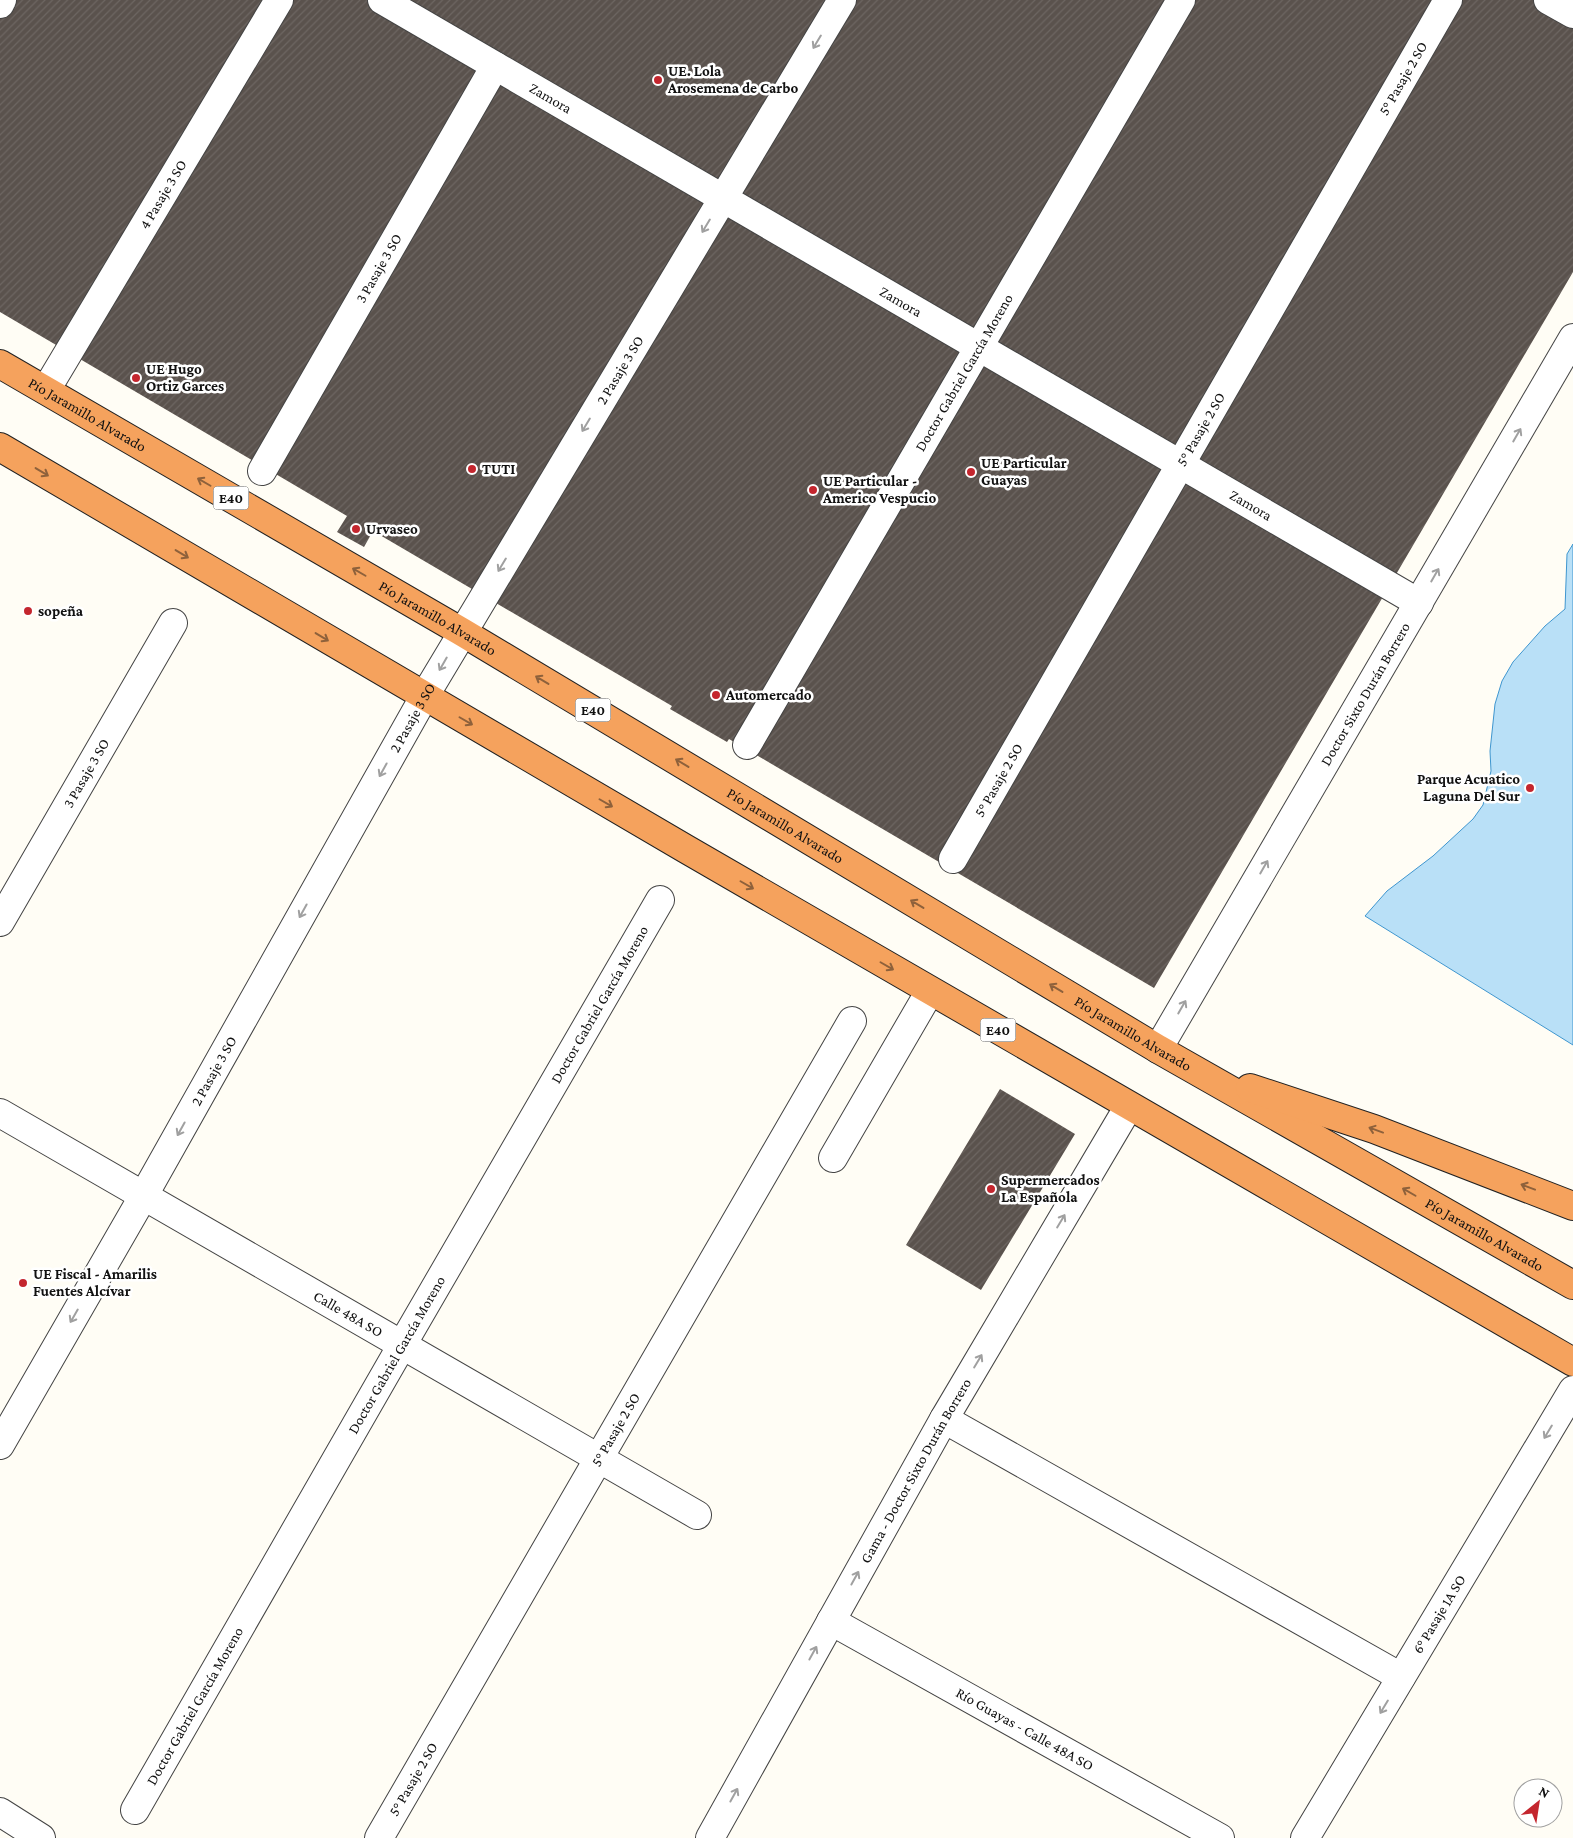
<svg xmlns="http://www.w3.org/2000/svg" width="1573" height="1838" viewBox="0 0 1573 1838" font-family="'Crimson Pro',serif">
	<defs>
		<pattern id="building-hatch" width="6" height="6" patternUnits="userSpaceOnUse" patternTransform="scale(1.25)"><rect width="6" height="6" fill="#5a524d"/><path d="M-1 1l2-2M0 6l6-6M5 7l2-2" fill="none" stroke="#6d6662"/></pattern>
	</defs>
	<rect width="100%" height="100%" fill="#fffdf5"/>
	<path fill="#b9e0f7" stroke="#3f96cf" d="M 1573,544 L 1573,1045 L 1365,916 L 1387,891 L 1433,856 L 1473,819 L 1483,805 L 1491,771 L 1490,751 L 1495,704 L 1502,681 L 1513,662 L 1545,626 L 1565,609 L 1567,554 Z"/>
	<path fill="url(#building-hatch)" d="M 0,0 L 1573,0 L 1573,272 L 1154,988 L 729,739 L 727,742 L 670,709 L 672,706 L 373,531 L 364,547 L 337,532 L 347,516 L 0,312 Z
		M 1000,1089 L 1075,1134 L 981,1290 L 906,1245 Z"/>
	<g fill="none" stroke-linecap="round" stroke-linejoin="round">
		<g stroke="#444" stroke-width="30">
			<g id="minor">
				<path id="s1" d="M 382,0 L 1419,603"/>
				<path d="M 1548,0 L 1573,14"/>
				<path d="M 0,4 L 2,0"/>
				<path id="s2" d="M 46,390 L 279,0"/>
				<path id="s3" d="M 262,471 L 495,66"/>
				<path id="s4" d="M 747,745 L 1181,0"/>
				<path id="s5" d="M 953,859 L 1448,0"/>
				<path id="s6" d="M 0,922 L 173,623"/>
				<path id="s7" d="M 1158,1049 L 1573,338"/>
				<path id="s8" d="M 0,1113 L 697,1515"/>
				<path d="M 833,1158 L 930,991"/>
				<path d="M 944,1419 L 1401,1677"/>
				<path id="s9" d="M 0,1445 L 144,1195 L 424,697 L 842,0"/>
				<path id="s10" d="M 831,1621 L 1220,1838"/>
				<path id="s11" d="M 135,1810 L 402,1345 L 660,900"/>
				<path d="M 0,1812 L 41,1838"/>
				<path id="s12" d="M 379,1838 L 852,1021"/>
				<path id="s13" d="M 710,1838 L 944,1419 L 1129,1106"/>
				<path id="s14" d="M 1305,1838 L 1573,1390"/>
			</g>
		</g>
		<g stroke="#222" stroke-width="30">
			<g id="highway">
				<path id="s15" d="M 0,364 L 462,632 L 1158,1049 L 1573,1285"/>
				<path d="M 0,447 L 686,849 L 1573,1362"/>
				<path d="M 1250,1088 L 1374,1129 L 1573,1206"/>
			</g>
		</g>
		<use href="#minor" stroke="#fff" stroke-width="28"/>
		<use href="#highway" stroke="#f5a25d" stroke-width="28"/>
	</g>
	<defs><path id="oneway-shaft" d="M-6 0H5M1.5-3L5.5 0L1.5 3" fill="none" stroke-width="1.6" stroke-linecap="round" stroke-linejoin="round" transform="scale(1.25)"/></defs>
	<g stroke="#a0a0a0">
		<use href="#oneway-shaft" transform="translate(817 42) rotate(121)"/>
		<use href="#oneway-shaft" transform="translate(706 226) rotate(121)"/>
		<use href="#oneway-shaft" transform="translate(586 425) rotate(121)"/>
		<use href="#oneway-shaft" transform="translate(1517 435) rotate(-60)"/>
		<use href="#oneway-shaft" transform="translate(502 565) rotate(121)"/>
		<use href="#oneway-shaft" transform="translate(1435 575) rotate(-60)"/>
		<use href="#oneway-shaft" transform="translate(443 664) rotate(120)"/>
		<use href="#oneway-shaft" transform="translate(383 770) rotate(119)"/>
		<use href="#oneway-shaft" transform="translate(1264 867) rotate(-60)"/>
		<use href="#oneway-shaft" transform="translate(303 911) rotate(119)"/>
		<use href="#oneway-shaft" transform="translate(1182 1007) rotate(-60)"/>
		<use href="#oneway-shaft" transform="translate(181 1129) rotate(119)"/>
		<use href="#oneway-shaft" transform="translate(1061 1221) rotate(-59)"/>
		<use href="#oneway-shaft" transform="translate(74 1316) rotate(120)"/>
		<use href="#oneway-shaft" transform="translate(978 1361) rotate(-59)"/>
		<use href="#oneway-shaft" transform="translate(1548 1432) rotate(121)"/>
		<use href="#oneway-shaft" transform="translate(855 1578) rotate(-61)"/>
		<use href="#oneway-shaft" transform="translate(813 1653) rotate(-61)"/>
		<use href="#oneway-shaft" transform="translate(1384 1707) rotate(121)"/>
		<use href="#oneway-shaft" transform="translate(734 1795) rotate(-61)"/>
	</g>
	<g stroke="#8e613b">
		<use href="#oneway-shaft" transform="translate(42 472) rotate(31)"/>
		<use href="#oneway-shaft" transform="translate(204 482) rotate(-150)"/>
		<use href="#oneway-shaft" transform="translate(182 554) rotate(31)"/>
		<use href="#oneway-shaft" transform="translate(359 572) rotate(-150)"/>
		<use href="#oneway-shaft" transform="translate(322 637) rotate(31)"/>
		<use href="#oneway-shaft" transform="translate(542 680) rotate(-149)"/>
		<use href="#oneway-shaft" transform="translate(466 721) rotate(30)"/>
		<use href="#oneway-shaft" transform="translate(682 763) rotate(-149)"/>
		<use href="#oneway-shaft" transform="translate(606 803) rotate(30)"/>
		<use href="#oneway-shaft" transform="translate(747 885) rotate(30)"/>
		<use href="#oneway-shaft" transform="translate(917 904) rotate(-149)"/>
		<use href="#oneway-shaft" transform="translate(887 966) rotate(30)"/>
		<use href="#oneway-shaft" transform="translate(1056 988) rotate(-149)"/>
		<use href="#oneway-shaft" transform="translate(1376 1130) rotate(-160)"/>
		<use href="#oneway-shaft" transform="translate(1528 1187) rotate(-159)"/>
		<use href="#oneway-shaft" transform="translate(1409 1192) rotate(-150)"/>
	</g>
	<g fill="#c4262e" stroke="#fff" stroke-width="2">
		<circle cx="658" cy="80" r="5"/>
		<circle cx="136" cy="378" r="5"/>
		<circle cx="472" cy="469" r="5"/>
		<circle cx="971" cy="472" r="5"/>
		<circle cx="813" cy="490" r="5"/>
		<circle cx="356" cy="529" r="5"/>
		<circle cx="28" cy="611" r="5"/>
		<circle cx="716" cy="695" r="5"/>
		<circle cx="1530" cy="788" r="5"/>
		<circle cx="991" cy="1189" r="5"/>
		<circle cx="23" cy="1283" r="5"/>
	</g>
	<g text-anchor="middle" stroke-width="5" stroke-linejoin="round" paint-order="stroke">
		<g fill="#fff" stroke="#585858" stroke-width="1">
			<rect x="213.5" y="486.5" width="35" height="23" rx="4"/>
			<rect x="575.5" y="698.5" width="35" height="23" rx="4"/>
			<rect x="980.5" y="1018.5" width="35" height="23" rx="4"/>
		</g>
		<g font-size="14" font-weight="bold" fill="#111">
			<text x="231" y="503">E40</text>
			<text x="593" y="715">E40</text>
			<text x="998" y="1035">E40</text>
		</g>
		<g font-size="15" font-weight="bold" fill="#111" stroke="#fff" text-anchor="start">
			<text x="668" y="76">UE. Lola<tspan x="668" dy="17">Arosemena de Carbo</tspan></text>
			<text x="146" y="374">UE Hugo<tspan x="146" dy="17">Ortiz Garces</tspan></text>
			<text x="981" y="468">UE Particular<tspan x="981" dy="17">Guayas</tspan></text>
			<text x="482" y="474">TUTI</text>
			<text x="823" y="486">UE Particular -<tspan x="823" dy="17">Americo Vespucio</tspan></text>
			<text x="366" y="534">Urvaseo</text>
			<text x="38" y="616">sopeña</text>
			<text x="726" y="700">Automercado</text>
			<text x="1520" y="784" text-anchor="end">Parque Acuatico<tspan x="1520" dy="17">Laguna Del Sur</tspan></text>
			<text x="1001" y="1185">Supermercados<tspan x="1001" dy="17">La Española</tspan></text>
			<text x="33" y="1279">UE Fiscal - Amarilis<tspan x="33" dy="17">Fuentes Alcívar</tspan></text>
		</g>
		<g font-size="15" fill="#111" stroke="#fff">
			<text dy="5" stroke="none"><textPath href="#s5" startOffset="901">5° Pasaje 2 SO</textPath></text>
			<text dy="5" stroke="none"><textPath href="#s1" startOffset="195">Zamora</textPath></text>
			<text dy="5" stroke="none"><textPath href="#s2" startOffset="228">4 Pasaje 3 SO</textPath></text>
			<text dy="5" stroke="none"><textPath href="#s3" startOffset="234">3 Pasaje 3 SO</textPath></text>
			<text dy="5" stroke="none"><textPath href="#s1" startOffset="600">Zamora</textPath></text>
			<text dy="5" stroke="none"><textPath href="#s9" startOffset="1241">2 Pasaje 3 SO</textPath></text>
			<text dy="5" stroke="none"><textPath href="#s4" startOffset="431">Doctor Gabriel García Moreno</textPath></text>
			<text dy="5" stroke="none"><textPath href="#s15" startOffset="101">Pío Jaramillo Alvarado</textPath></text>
			<text dy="5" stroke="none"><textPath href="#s5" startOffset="496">5° Pasaje 2 SO</textPath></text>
			<text dy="5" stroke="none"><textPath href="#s1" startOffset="1005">Zamora</textPath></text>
			<text dy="5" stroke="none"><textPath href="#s15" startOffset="506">Pío Jaramillo Alvarado</textPath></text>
			<text dy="5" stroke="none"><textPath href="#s7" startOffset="411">Doctor Sixto Durán Borrero</textPath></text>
			<text dy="5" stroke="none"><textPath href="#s9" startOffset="836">2 Pasaje 3 SO</textPath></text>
			<text dy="5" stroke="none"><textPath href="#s6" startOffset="172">3 Pasaje 3 SO</textPath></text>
			<text dy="5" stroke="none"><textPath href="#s5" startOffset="91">5° Pasaje 2 SO</textPath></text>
			<text dy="5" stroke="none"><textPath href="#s15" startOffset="911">Pío Jaramillo Alvarado</textPath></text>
			<text dy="5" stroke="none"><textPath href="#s11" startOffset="930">Doctor Gabriel García Moreno</textPath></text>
			<text dy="5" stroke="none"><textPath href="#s15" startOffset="1316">Pío Jaramillo Alvarado</textPath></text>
			<text dy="5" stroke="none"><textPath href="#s9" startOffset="431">2 Pasaje 3 SO</textPath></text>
			<text dy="5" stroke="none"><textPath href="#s15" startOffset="1721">Pío Jaramillo Alvarado</textPath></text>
			<text dy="5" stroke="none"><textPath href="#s8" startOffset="402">Calle 48A SO</textPath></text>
			<text dy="5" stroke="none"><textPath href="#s11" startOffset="525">Doctor Gabriel García Moreno</textPath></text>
			<text dy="5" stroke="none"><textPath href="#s12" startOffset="472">5° Pasaje 2 SO</textPath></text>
			<text dy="5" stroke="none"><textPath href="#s13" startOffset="421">Gama - Doctor Sixto Durán Borrero</textPath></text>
			<text dy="5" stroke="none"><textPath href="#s14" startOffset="261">6° Pasaje 1A SO</textPath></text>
			<text dy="5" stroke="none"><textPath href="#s11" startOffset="120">Doctor Gabriel García Moreno</textPath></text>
			<text dy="5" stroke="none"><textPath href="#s10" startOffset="222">Río Guayas - Calle 48A SO</textPath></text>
			<text dy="5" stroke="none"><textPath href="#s12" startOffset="68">5° Pasaje 2 SO</textPath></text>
		</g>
	</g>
	<g transform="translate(1538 1803) rotate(30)"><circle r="24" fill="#ffffff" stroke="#a0a0a0"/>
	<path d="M0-4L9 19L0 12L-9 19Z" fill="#c4262e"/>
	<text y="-8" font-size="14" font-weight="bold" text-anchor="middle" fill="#111111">N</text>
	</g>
</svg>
